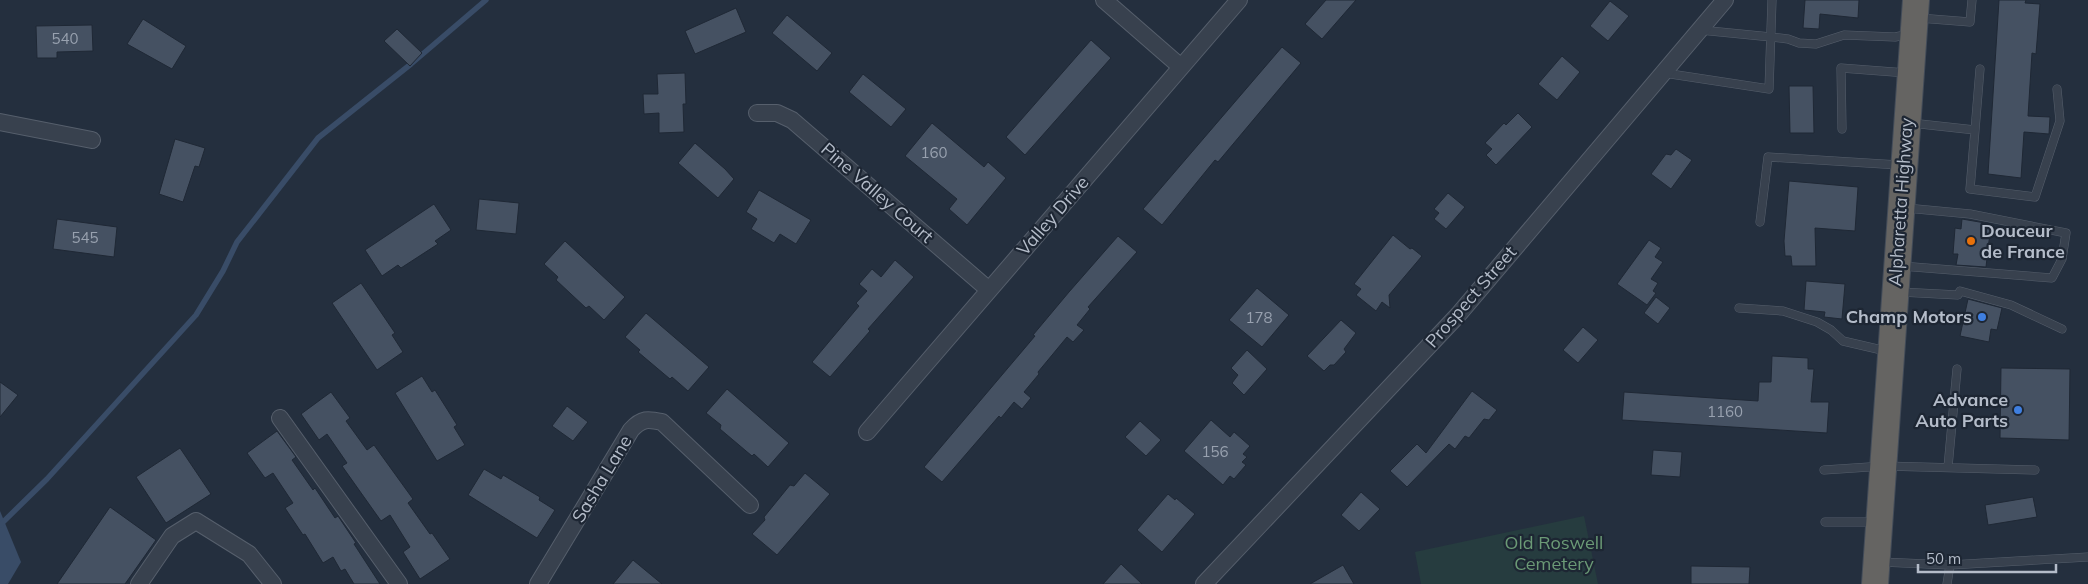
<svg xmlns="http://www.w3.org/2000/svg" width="2088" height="584" viewBox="0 0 2088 584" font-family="Mulish,sans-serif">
	<rect width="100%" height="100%" fill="#242f3e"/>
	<path fill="#263c3f" d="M 1584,516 L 1598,584 L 1421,584 L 1415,552 Z"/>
	<path fill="#394c67" d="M 0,511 L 21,562 L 8,584 L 0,584 Z"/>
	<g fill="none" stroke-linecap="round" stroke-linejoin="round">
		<path stroke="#394c67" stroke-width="5.5" d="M 0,525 L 47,479 L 196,315 L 223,271 L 237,242 L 318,138 L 411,64 L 486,0"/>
	</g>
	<path fill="#455162" stroke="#1f2835" d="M 1326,0 L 1356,0 L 1322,39 L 1305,24 Z
		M 1805,0 L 1859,0 L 1858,18 L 1820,14 L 1819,29 L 1803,28 Z
		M 1999,0 L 2026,0 L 2025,3 L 2040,4 L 2036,54 L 2032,53 L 2028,116 L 2050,117 L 2049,134 L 2024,132 L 2021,178 L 1988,174 Z
		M 1610,1 L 1629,16 L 1608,41 L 1590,26 Z
		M 736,8 L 746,32 L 695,54 L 685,31 Z
		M 787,15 L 832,53 L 817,71 L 772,33 Z
		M 143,19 L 186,46 L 172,69 L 127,44 Z
		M 92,25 L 93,51 L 57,52 L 57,58 L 37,58 L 36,26 Z
		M 397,29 L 422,53 L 410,66 L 384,41 Z
		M 1091,40 L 1111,58 L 1025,155 L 1006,137 Z
		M 1282,47 L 1301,63 L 1218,162 L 1215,160 L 1162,225 L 1143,209 Z
		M 1562,56 L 1580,72 L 1557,100 L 1538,84 Z
		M 685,73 L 686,104 L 683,104 L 684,132 L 659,133 L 659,113 L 644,114 L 643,94 L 658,94 L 657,74 Z
		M 863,74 L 906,109 L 891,127 L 849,92 Z
		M 1789,86 L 1813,86 L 1814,133 L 1790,133 Z
		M 1518,113 L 1532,127 L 1496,165 L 1486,155 L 1492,149 L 1485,143 L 1504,123 L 1506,125 Z
		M 932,123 L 984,167 L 988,162 L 1006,178 L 967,225 L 949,209 L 957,199 L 905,156 Z
		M 175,139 L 205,148 L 199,167 L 195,166 L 183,202 L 159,194 Z
		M 695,143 L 725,169 L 734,179 L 718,198 L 678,163 Z
		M 1676,149 L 1692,160 L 1671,189 L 1651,174 L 1666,154 L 1671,155 Z
		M 1789,181 L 1858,187 L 1855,231 L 1815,228 L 1816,266 L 1792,266 L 1791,256 L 1785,256 L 1784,241 Z
		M 759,190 L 811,220 L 796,244 L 780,234 L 774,243 L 751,229 L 757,219 L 746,212 Z
		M 1448,193 L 1465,207 L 1446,229 L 1434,219 L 1439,213 L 1434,209 Z
		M 479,199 L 519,203 L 516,234 L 476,230 Z
		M 434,204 L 451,230 L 435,241 L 438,244 L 401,268 L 398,265 L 382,276 L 365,250 Z
		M 57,219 L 117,227 L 114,257 L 53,249 Z
		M 1962,219 L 1991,224 L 1986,267 L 1956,265 L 1958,254 L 1953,254 L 1955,228 L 1961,229 Z
		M 1393,235 L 1410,249 L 1412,248 L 1422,256 L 1389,295 L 1390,308 L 1382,302 L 1376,311 L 1356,295 L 1361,289 L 1354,284 Z
		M 1118,236 L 1137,252 L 1088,307 L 1090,309 L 1077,325 L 1084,330 L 1073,342 L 1067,337 L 1038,372 L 1039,374 L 1024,392 L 1031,398 L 1022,409 L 1014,402 L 1001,418 L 999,416 L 942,482 L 924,467 L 1035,336 L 1033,335 L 1069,292 Z
		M 1649,240 L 1661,248 L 1655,257 L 1663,262 L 1651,279 L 1658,283 L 1653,291 L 1656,293 L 1647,305 L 1617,284 Z
		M 565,241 L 625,297 L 604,320 L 589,306 L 586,308 L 556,280 L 558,277 L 544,264 Z
		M 895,260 L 914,277 L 868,329 L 870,331 L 830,377 L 812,362 L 859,306 L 856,303 L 867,291 L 859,284 L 872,269 L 881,277 Z
		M 1806,281 L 1845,284 L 1842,319 L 1824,317 L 1825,312 L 1804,310 Z
		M 361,283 L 395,333 L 392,335 L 403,352 L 377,370 L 332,303 Z
		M 1257,288 L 1289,315 L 1262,347 L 1229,320 Z
		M 1656,297 L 1670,308 L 1658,324 L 1644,313 Z
		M 1968,299 L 2002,308 L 1997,330 L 1991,329 L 1989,342 L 1960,336 Z
		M 646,313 L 709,367 L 688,391 L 672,377 L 670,379 L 638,352 L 640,350 L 625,337 Z
		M 1341,320 L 1356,333 L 1344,349 L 1346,352 L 1334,365 L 1330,365 L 1324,371 L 1307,356 Z
		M 1583,327 L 1598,340 L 1578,363 L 1563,350 Z
		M 1247,350 L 1267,369 L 1244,395 L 1232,383 L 1238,375 L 1231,368 Z
		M 1772,356 L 1808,358 L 1808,369 L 1814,369 L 1811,402 L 1829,402 L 1827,433 L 1622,420 L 1624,392 L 1758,401 L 1759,382 L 1771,382 Z
		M 2001,368 L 2070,369 L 2069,440 L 2000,438 Z
		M 422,376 L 432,392 L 435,390 L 457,425 L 454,427 L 465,445 L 437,461 L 395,393 Z
		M 0,382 L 18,395 L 0,417 Z
		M 727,389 L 789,443 L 768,467 L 754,454 L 752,456 L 720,429 L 721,425 L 706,413 Z
		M 1472,391 L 1497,410 L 1489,420 L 1484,419 L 1469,438 L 1465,436 L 1455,449 L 1449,444 L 1407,487 L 1390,471 L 1417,444 L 1426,453 Z
		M 331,392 L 350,418 L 346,421 L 367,450 L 374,445 L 413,499 L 408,503 L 430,534 L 432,533 L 450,559 L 420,579 L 403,552 L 410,547 L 390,515 L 381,521 L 342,466 L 347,463 L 327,434 L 319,440 L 301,414 Z
		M 567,406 L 588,422 L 573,441 L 552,426 Z
		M 1211,420 L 1230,437 L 1234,432 L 1250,446 L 1243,454 L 1247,457 L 1242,462 L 1246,465 L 1234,479 L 1230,476 L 1223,485 L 1184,451 Z
		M 1140,421 L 1161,440 L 1146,456 L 1125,437 Z
		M 277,431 L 296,457 L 292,460 L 313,490 L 315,488 L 335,518 L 338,516 L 356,543 L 354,544 L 380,584 L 354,584 L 345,569 L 341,571 L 333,557 L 323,563 L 305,534 L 303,535 L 285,508 L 293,503 L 273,473 L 265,478 L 247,453 Z
		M 180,448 L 211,494 L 166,523 L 136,477 Z
		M 1653,450 L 1682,452 L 1680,477 L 1651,475 Z
		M 484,469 L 501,479 L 503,475 L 540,497 L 539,500 L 555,510 L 537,538 L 468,495 Z
		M 805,473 L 830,494 L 777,555 L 752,534 L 765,520 L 764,517 L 790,485 L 794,486 Z
		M 1361,492 L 1380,509 L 1359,531 L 1341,515 Z
		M 1168,494 L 1175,500 L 1176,498 L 1195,514 L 1162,552 L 1137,530 Z
		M 2033,497 L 2037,517 L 1988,525 L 1985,505 Z
		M 110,507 L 156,540 L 125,584 L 57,584 Z
		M 633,560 L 662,584 L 613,584 Z
		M 1121,564 L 1142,584 L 1103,584 Z
		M 1343,565 L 1354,584 L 1310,584 Z
		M 1691,566 L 1750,567 L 1749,584 L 1691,584 Z"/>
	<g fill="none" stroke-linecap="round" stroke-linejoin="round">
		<g stroke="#565f6c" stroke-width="9">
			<path id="service" d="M 1919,18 L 1970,22 L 1972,0
				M 1700,30 L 1771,37 L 1788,39 L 1799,43 L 1816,44 L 1844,35 L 1895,37 L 1910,34
				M 1664,73 L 1769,89 L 1772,0
				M 1911,123 L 1975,130 L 1970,189 L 2035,197 L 2060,121 L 2057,89
				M 1842,129 L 1841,68 L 1907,73
				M 1975,130 L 1980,69
				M 1760,222 L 1768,157 L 1899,165
				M 1901,266 L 2052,278 L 2062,259 L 2066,233 L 1970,214 L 1906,208
				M 1900,292 L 1958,295 L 1960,291 L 2011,305 L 2062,329
				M 1739,308 L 1783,311 L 1817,322 L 1831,330 L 1843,341 L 1886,351
				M 1948,467 L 1957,369
				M 1824,470 L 1884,466 L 2035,470
				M 1825,522 L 1875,522
				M 1881,562 L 1950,565 L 1947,584
				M 1950,565 L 2088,557"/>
		</g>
		<g stroke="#565f6c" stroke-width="18">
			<path id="minor" d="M 1104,0 L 1181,67
				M 757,113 L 777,113 L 792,120 L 989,290
				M 0,122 L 92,140
				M 280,418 L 399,584
				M 867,432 L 1239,0
				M 139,584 L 172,536 L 196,521 L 249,554 L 273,584
				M 538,584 L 631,430 C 642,418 648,419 662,422 L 750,505
				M 1204,584 L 1458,315 L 1725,0"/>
		</g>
		<g stroke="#434c59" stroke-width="28">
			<path id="trunk" d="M 1875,584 L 1916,0"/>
		</g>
		<use href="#service" stroke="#38414e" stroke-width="8"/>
		<use href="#minor" stroke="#38414e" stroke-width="16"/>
		<use href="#trunk" stroke="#656462" stroke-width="26"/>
	</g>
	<circle fill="#e8710a" stroke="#1d2633" stroke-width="2" cx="1971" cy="241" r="5"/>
	<g fill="#3f7fe0" stroke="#1d2633" stroke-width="2">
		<circle cx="1982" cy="317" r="5"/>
		<circle cx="2018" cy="410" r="5"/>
	</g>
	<g text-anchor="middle" stroke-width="4.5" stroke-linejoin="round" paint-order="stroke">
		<g font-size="15" fill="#98a1af">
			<text x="65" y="44">540</text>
			<text x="934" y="158">160</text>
			<text x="85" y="243">545</text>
			<text x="1259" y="323">178</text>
			<text x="1725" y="417">1160</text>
			<text x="1215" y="457">156</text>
		</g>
		<g font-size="18" fill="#b4bcc9" stroke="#1d2633">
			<text transform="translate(877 193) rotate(41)" y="6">Pine Valley Court</text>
			<text transform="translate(1901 202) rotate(-86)" y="6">Alpharetta Highway</text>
			<text transform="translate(1053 216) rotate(-49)" y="6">Valley Drive</text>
			<text transform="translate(1471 297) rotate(-49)" y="6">Prospect Street</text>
			<text transform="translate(602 479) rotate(-59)" y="6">Sasha Lane</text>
		</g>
		<g font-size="18" font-weight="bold" fill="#b4bcc9" stroke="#1d2633" text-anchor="end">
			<text x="1981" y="237" text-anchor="start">Douceur<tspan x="1981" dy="21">de France</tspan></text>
			<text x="1972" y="323">Champ Motors</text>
			<text x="2008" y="406">Advance<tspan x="2008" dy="21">Auto Parts</tspan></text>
		</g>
		<g font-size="18" fill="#6b9a76" stroke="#1d2633">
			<text x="1554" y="549">Old Roswell<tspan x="1554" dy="21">Cemetery</tspan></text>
		</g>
	</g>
	<path d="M1918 564v8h138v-8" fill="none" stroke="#b4bcc9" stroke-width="2.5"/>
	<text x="1926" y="564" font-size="15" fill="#b4bcc9" stroke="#1d2633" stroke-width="4" paint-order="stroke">50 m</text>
</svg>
